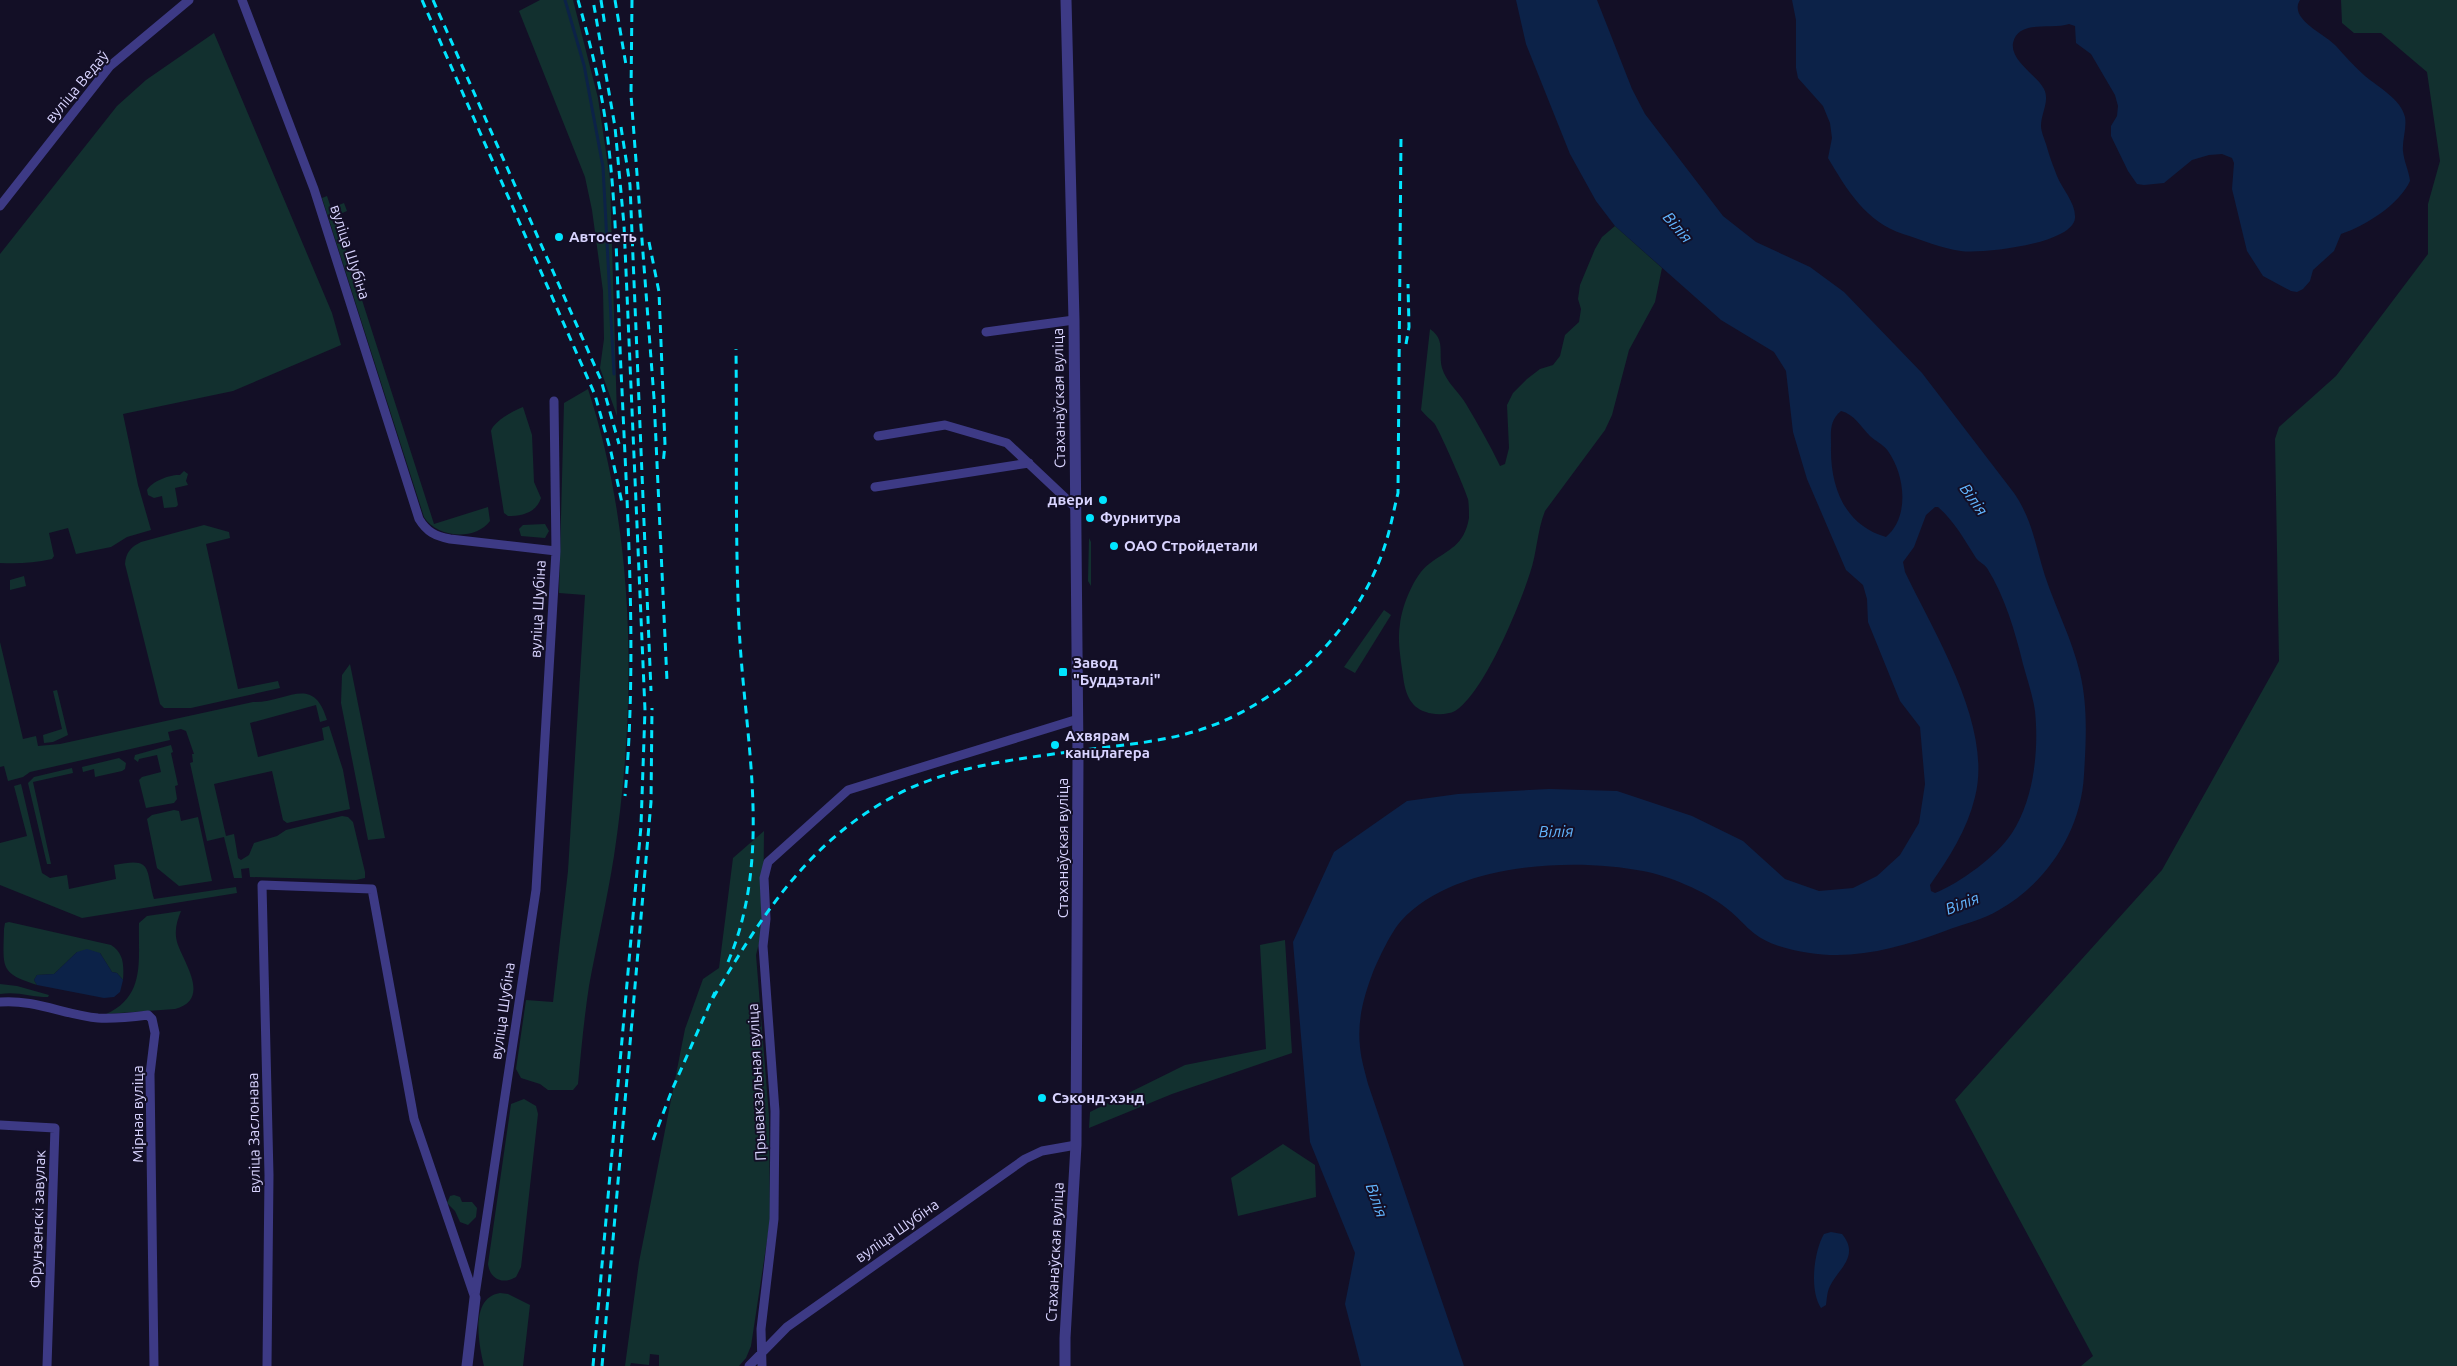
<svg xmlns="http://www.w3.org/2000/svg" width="2457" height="1366" viewBox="0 0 2457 1366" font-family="Ubuntu,sans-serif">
	<rect width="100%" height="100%" fill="#130f26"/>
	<path fill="#12302f" d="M 540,0 L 573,0 L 598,98 L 610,179 L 617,416 L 600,368 L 604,339 L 603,291 L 592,210 L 585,177 L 519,11 Z
		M 2341,0 L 2457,0 L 2457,1366 L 2081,1366 L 2093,1356 L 1955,1100 L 2162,870 L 2279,661 L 2275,439 L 2279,427 L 2336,376 L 2428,254 L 2428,204 L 2440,161 L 2427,72 L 2381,33 L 2354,33 L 2342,23 Z
		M 214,33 L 332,313 L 341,345 L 233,391 L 123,414 L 138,485 L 151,530 L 127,537 L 111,547 L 76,554 L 68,528 L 49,533 L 54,556 L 52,559 C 34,563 18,564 0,563 L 0,254 L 117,106 L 146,80 Z
		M 327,196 L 331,208 L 344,203 L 347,211 L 335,216 L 434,524 L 488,507 L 490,521 C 475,541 437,538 424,517 L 322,198 Z
		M 1615,226 L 1662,268 L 1655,302 L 1629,350 L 1612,415 L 1605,430 L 1545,511 C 1537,531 1537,553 1530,573 C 1519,607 1484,693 1455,711 C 1448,715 1433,715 1426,712 C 1409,707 1405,691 1403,676 C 1401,660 1397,641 1400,624 C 1402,606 1414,575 1429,564 C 1449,549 1464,546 1469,518 C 1469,513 1469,504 1468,499 C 1466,491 1439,429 1434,423 C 1430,419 1425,415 1421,410 L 1430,329 C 1446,340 1438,353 1442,368 C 1446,382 1459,392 1466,404 C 1478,424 1490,445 1500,466 L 1505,464 L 1509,448 L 1507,405 L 1513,393 L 1527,379 L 1540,369 L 1553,365 L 1560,356 L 1565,335 L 1579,322 L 1581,309 L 1578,299 L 1580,285 L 1595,249 L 1602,237 Z
		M 588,389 C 636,535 637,705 614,856 C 607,900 597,943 589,986 C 584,1019 581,1051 578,1084 L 573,1090 L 548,1090 L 540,1084 L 521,1078 L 516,1069 L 526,1000 L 553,1002 L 568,871 L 585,595 L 559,593 L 564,403 Z
		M 523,407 L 532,435 L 534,482 L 541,498 C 536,513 522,516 508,516 L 504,513 L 491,431 C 493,422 514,410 523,407 Z
		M 184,471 L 188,474 L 186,481 L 188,485 L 175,488 L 178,505 L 176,507 L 164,508 L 162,496 L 154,498 L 148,495 L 147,490 C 152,481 171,474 180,475 Z
		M 545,524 L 549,531 L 545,538 L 521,536 L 519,529 L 523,525 Z
		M 204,525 L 229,532 L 230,538 L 206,544 L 238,689 L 278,681 L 280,688 L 191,708 L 164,708 L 160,704 L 125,564 C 126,552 131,547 141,542 Z
		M 1089,538 L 1091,542 L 1091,586 L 1088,581 Z
		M 24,576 L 26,586 L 10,590 L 10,580 Z
		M 1384,610 L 1391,615 L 1355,673 L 1344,667 Z
		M 0,642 L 23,739 L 36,736 L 38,746 L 60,744 L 253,702 C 287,703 313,673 327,720 L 320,722 L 316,705 L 250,723 L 258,757 L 324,740 L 322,728 L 329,726 L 343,770 L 350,809 L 287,823 L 283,820 L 272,771 L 214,784 L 226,836 L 234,834 L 238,858 L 241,860 L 249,855 L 254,843 L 277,836 L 286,830 L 342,816 L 348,817 L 353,822 L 365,872 L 365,878 L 356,880 L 250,877 L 249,868 L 241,869 L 242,878 L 234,878 L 224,837 L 207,841 L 190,763 L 193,762 L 192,754 L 194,754 L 186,731 L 181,729 L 168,732 L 170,740 L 30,772 L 23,777 L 8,781 L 4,766 L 0,767 Z
		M 350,664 L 385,838 L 368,840 L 341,703 L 342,675 Z
		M 57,690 L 68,735 L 53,742 L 44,743 L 43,735 L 62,729 L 53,691 Z
		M 171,745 L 173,752 L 171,753 L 178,785 L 175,786 L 177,799 L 174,803 L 146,808 L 139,780 L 142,777 L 161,772 L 157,755 L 139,759 L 138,762 L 134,759 L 135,755 Z
		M 119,758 L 126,763 L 125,769 L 122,771 L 95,777 L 94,769 L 83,772 L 82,767 Z
		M 72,768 L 73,773 L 33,782 L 51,864 L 47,864 L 28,783 L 34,777 Z
		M 21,784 L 42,873 L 50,878 L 67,875 L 69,889 L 116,879 L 114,865 C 153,857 145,867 154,899 L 236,887 L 237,893 L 82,918 L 0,885 L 0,843 L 27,836 L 14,786 Z
		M 174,810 L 179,811 L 181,821 L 198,817 L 212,881 L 179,886 L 157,868 L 147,819 L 152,815 Z
		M 764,831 L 763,927 L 756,955 L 769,1116 L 770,1221 L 751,1346 L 746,1358 L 739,1366 L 659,1366 L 659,1355 L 650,1354 L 649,1365 L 631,1363 L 630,1366 L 625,1366 L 639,1262 L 685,1029 L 703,979 L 719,968 L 733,858 Z
		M 181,911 C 177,921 174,930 177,942 C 183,962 212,999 175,1009 L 106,1014 C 146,996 138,960 139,923 L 147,916 Z
		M 9,922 L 111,945 C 124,953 124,966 123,980 L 117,973 L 112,972 L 100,953 L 77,952 L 54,974 L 37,975 L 34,980 L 37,985 C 0,973 3,969 4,929 L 5,923 Z
		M 1285,940 L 1292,1053 L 1172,1094 L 1089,1128 L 1090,1112 L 1185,1065 L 1266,1049 L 1260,945 Z
		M 0,984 L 17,986 L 49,995 L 48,997 C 31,997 17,991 0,994 Z
		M 524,1099 L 536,1106 L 538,1114 L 521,1267 L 516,1277 C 502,1285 490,1279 488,1264 L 511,1104 Z
		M 1283,1144 L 1315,1165 L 1316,1197 L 1238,1216 L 1231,1178 Z
		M 454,1195 L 460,1197 L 462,1202 L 472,1202 L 477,1208 L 476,1217 L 468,1225 L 460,1222 L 455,1211 L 447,1203 L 450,1196 Z
		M 500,1293 L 508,1294 L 530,1305 L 523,1366 L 484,1366 C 479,1345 469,1298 500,1293 Z"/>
	<path fill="#0c2248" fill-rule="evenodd" d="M 1516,0 L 1597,0 L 1632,89 L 1645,114 L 1723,216 L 1756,242 L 1810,267 L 1844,292 L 1922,373 L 2014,493 C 2033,521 2035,545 2045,576 C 2056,609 2072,639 2080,673 C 2088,707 2086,740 2084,775 C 2081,831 2047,883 1999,910 C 1983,920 1962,924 1945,931 C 1888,952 1837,965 1776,945 C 1750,936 1744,921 1725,907 C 1705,891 1669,876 1643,871 C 1572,857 1453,863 1401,921 C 1391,932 1379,958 1373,972 C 1364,996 1357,1020 1360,1047 C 1361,1059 1365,1072 1368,1084 L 1464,1366 L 1361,1366 L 1345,1304 L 1355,1253 L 1310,1142 L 1293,942 L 1334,852 L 1407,801 L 1458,794 L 1549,789 L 1617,791 L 1692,816 L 1743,841 L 1785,879 L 1819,891 L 1853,888 L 1877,876 L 1900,855 L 1919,823 L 1925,784 L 1920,727 L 1900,701 L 1868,622 L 1867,599 L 1863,585 L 1846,570 L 1807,479 L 1793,432 L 1786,371 L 1774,352 L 1721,320 L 1615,226 L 1596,201 L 1570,154 L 1526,44 ZM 1841,411 C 1854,414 1861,427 1870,436 C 1875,441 1883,444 1888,451 C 1905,475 1910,517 1886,537 C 1844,525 1830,486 1831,446 C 1831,432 1829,421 1841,411 ZM 1935,507 L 1938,507 C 1955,522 1964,539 1976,558 C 1979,562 1984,564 1987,568 C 2005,597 2015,631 2023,664 C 2027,679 2033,696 2035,711 C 2039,750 2034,799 2012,833 C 1997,856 1960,883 1935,893 L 1931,891 L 1930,885 C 1949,858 1967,830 1975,797 C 1993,726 1935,635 1905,572 L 1903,562 L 1914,547 L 1926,515 Z
		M 1792,0 L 2300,0 C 2288,19 2325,34 2336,46 C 2345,56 2355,67 2365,76 C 2378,87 2401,99 2405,117 C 2407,128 2402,140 2403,151 C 2404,162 2409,171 2410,181 C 2399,205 2365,226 2341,234 L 2334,251 L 2313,270 L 2310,281 L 2303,289 L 2297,292 L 2291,291 L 2263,276 L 2247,251 L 2232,189 L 2234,163 L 2232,158 L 2222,154 L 2209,155 L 2192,160 L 2164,183 L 2144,185 L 2137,184 L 2128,171 L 2111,136 L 2111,126 L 2117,116 L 2118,106 L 2115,95 L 2091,54 L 2076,43 L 2075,26 L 2069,24 C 2052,30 2018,19 2013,43 C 2010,61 2038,76 2044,89 C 2050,101 2041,113 2041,126 C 2041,131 2044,138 2046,144 C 2049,155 2053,166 2057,176 C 2062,189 2076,203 2075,218 C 2073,244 1982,254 1961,251 C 1941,248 1922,240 1903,234 C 1866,222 1847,190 1828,158 L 1832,138 L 1830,123 L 1823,106 L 1798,78 L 1796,68 L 1796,20 Z
		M 87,949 L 100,953 L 112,972 L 117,973 L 123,980 L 120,992 L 114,997 L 104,998 L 37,985 L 34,980 L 37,975 L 54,974 L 77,952 Z
		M 1831,1232 L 1842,1234 C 1860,1256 1839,1268 1830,1286 C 1827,1292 1827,1298 1826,1305 L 1821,1308 C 1809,1290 1814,1251 1824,1234 Z"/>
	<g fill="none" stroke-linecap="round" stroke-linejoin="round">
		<path stroke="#0c2248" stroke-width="3" d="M 565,0 L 584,65 L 603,167 L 614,374"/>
		<path stroke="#3d3a85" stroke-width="9" d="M 242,0 L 314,189 L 419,519 C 427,532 435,536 450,539 L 556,551
			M 0,206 L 110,66 L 189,0
			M 986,332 L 1074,320
			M 878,436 L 945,425 L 1007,443 L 1076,508
			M 875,487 L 1029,463
			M 0,1002 C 34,999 65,1015 98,1018 C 115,1019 132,1017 148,1015 L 152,1019 L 155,1033 L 150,1074 L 154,1366
			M 0,1125 L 55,1128 L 47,1366
			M 475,1295 L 536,890 L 556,551 L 554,401
			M 267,1366 L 269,1175 L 262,885 L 372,889 L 414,1119 L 475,1298
			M 749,1366 L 787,1327 L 1025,1159 L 1042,1151 L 1076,1145
			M 762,1366 L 761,1329 L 774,1219 L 775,1111 L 763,946 L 766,919 L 764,878 L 768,862 L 848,790 L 1078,719"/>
		<path stroke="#3d3a85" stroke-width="11" d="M 467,1366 L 475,1298
			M 1065,1366 L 1065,1338 L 1076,1145 L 1078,758 L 1074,320 L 1066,0"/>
		<path stroke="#00e5ff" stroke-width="3" stroke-dasharray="8 6" stroke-linecap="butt" d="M 422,0 L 595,395 L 611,452 L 622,503
			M 433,0 L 601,380 L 619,444
			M 578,0 C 589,39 599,78 605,118 C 618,207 617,300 622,390 C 628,526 637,661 625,796
			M 601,0 L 605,26
			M 615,0 L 626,65
			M 632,0 L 631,95 L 654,398 L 667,681
			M 621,127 L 630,185 L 651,691
			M 649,242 L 659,292 L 665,445 L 663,464
			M 1406,344 L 1409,327 L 1408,284
			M 728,962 C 774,854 744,737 739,625 C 735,533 737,441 736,349
			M 713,998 C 763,914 808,841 898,794 C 952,766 1017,759 1076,751 C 1121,745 1169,742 1211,726 C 1291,696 1361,624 1386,542 C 1391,526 1394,509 1398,493 L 1401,136
			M 653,1140 L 672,1090 L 715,992
			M 593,1366 L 641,826 L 645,710 L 624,225 L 615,127 L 593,0
			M 602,1366 L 651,802 L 652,708"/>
	</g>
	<g fill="#00e5ff" stroke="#130f26" stroke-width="2">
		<circle cx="559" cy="237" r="5"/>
		<circle cx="1103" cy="500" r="5"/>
		<circle cx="1090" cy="518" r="5"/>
		<circle cx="1114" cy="546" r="5"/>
		<rect x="1058" y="667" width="10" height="10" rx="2.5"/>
		<circle cx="1055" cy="745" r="5"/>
		<circle cx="1042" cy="1098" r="5"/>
	</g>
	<g text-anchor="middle" stroke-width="4" stroke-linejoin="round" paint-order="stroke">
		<g font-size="15" fill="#d9d4ff" stroke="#130f26">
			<text transform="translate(77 87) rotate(-50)" y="5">вуліца Ведаў</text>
			<text transform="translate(350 252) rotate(72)" y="5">вуліца Шубіна</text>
			<text transform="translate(1059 398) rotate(-91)" y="5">Стаханаўская вуліца</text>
			<text transform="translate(538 609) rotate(-87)" y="5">вуліца Шубіна</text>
			<text transform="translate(1063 848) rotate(-90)" y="5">Стаханаўская вуліца</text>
			<text transform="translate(503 1011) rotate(-82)" y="5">вуліца Шубіна</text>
			<text transform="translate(757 1082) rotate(-93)" y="5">Прывакзальная вуліца</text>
			<text transform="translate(138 1114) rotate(-90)" y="5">Мірная вуліца</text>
			<text transform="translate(254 1133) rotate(-91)" y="5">вуліца Заслонава</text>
			<text transform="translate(38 1219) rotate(-88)" y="5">Фрунзенскі завулак</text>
			<text transform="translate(897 1231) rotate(-35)" y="5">вуліца Шубіна</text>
			<text transform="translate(1055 1252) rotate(-87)" y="5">Стаханаўская вуліца</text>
		</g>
		<g font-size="15" font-weight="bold" fill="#d9d4ff" stroke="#130f26" text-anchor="start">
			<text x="569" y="242">Автосеть</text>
			<text x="1093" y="505" text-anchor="end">двери</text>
			<text x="1100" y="523">Фурнитура</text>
			<text x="1124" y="551">ОАО Стройдетали</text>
			<text x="1073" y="668">Завод<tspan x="1073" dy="17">"Буддэталі"</tspan></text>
			<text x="1065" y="741">Ахвярам<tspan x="1065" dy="17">канцлагера</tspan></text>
			<text x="1052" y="1103">Сэконд-хэнд</text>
		</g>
		<g font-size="16" font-style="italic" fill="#62b6ff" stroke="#130f26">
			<text transform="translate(1678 227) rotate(49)" y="6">Вілія</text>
			<text transform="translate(1974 499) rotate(54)" y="6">Вілія</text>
			<text transform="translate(1556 831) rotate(-1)" y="6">Вілія</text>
			<text transform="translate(1962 903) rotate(-22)" y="6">Вілія</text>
			<text transform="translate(1377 1200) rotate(70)" y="6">Вілія</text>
		</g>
	</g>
</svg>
